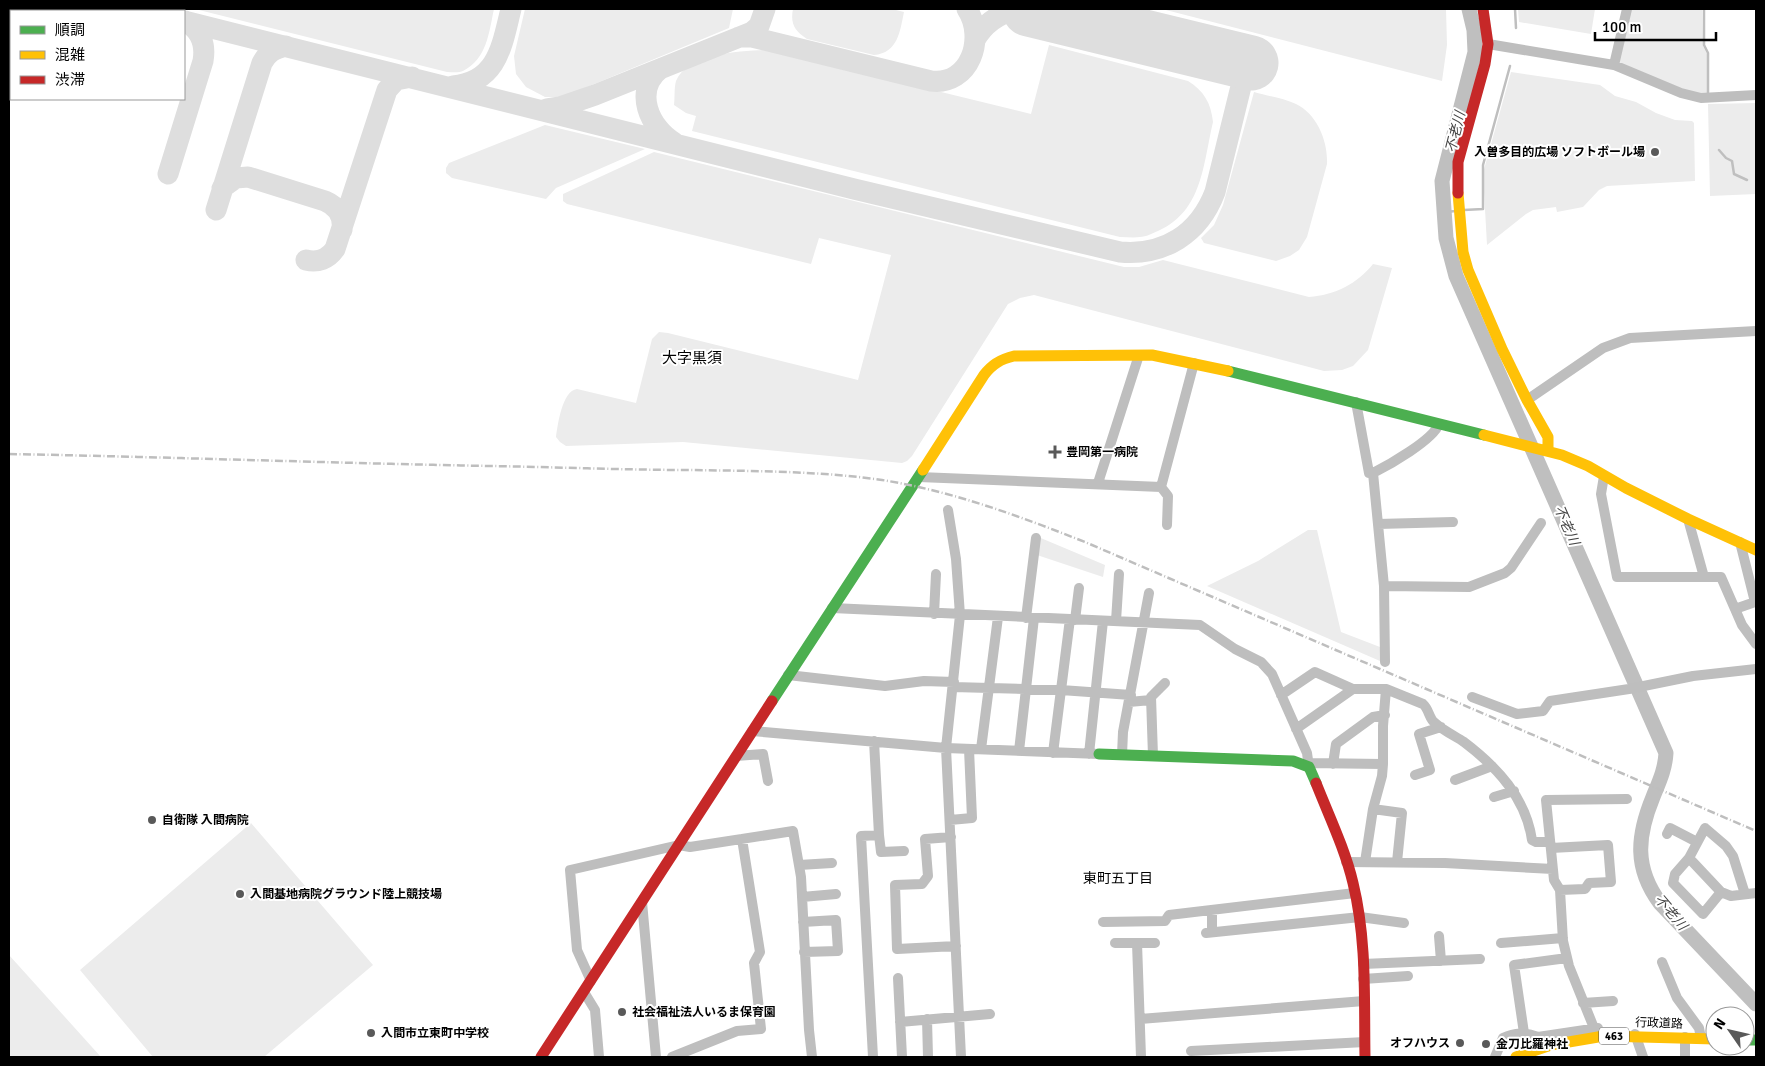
<svg xmlns="http://www.w3.org/2000/svg" width="1765" height="1066" viewBox="0 0 1765 1066" font-family="Signika,'Noto Sans JP',sans-serif">
	<rect width="100%" height="100%" fill="#fff"/>
	<path fill="#ececec" d="M 195,9 L 494,9 C 489,32 487,59 463,71 C 459,73 452,72 447,72 Z
		M 525,9 L 733,9 L 729,28 L 563,97 L 545,97 L 526,87 L 516,74 L 514,56 Z
		M 793,9 L 892,9 L 904,12 C 900,31 898,53 874,55 L 807,39 C 795,31 790,24 793,9 Z
		M 1162,9 L 1446,9 L 1447,45 L 1442,81 Z
		M 1518,9 L 1595,9 L 1591,34 L 1519,22 Z
		M 1630,9 L 1702,9 L 1703,46 L 1707,54 L 1707,93 L 1692,93 L 1620,64 L 1618,59 Z
		M 1049,45 L 1188,81 C 1204,91 1211,103 1213,122 C 1203,164 1203,211 1158,231 C 1153,233 1146,237 1140,237 C 1134,238 1127,237 1120,237 L 692,131 L 696,116 L 686,113 L 674,105 C 675,97 674,88 676,81 C 687,54 744,50 769,50 L 1031,114 Z
		M 1511,72 L 1600,85 L 1615,96 L 1636,102 L 1656,113 L 1675,120 L 1692,121 L 1694,123 L 1695,181 L 1607,186 L 1599,190 L 1583,207 L 1557,212 L 1556,207 L 1533,210 L 1526,214 L 1487,245 L 1483,173 Z
		M 1254,92 C 1267,96 1283,98 1296,104 C 1317,114 1328,141 1327,164 L 1307,237 L 1299,250 L 1290,256 L 1276,261 L 1204,243 L 1201,238 L 1214,225 L 1223,205 Z
		M 1756,103 L 1756,194 L 1710,196 L 1708,104 Z
		M 545,125 L 645,149 L 556,188 L 546,199 L 452,178 L 446,173 L 446,168 L 449,163 Z
		M 654,152 L 1124,267 L 1139,267 L 1163,260 L 1309,297 C 1335,295 1357,284 1373,264 L 1392,268 L 1368,350 L 1353,366 L 1342,370 L 1324,371 L 1034,295 L 1020,298 L 1008,304 L 912,456 L 907,461 L 902,463 L 683,442 L 566,446 L 560,442 L 556,437 C 558,424 562,391 577,389 L 636,403 L 652,339 L 659,332 L 668,333 L 858,380 L 891,255 L 819,238 L 811,264 L 567,204 L 563,201 L 563,194 Z
		M 1308,530 L 1317,530 L 1341,632 L 1380,647 L 1380,661 L 1207,586 L 1258,561 Z
		M 1036,536 L 1105,565 L 1103,577 L 1034,554 Z
		M 251,823 L 373,965 L 264,1057 L 153,1057 L 80,970 Z
		M 9,955 L 101,1057 L 9,1057 Z"/>
	<g fill="none" stroke-linecap="round" stroke-linejoin="round">
		<path stroke="#bfbfbf" stroke-width="2.5" d="M 1515,9 L 1516,28
			M 1704,9 L 1704,45 L 1708,53 L 1708,93
			M 1719,150 L 1726,158 L 1732,161 L 1734,174 L 1747,180
			M 1464,210 L 1483,209 L 1483,165 L 1510,66
			M 1445,212 L 1456,211"/>
		<path stroke="#bfbfbf" stroke-width="15" d="M 1469,9 L 1474,30 L 1475,52 L 1442,181 L 1446,238 L 1456,276 L 1666,753 C 1665,770 1659,782 1653,797 C 1637,836 1634,868 1660,903 L 1756,1004"/>
		<path stroke="#dedede" stroke-width="21" d="M 135,9 L 145,11
			M 1061,9 L 1077,21
			M 184,21 L 854,189 L 1120,252 C 1164,256 1199,234 1215,192 L 1247,62
			M 739,37 L 752,37 L 931,81 C 970,86 986,38 967,9
			M 975,40 C 985,22 1000,13 1019,9
			M 660,69 C 633,90 649,128 675,143
			M 453,86 C 498,82 502,45 511,9
			M 547,109 L 560,107 L 595,95 L 752,32 L 759,26 L 765,9
			M 168,174 L 203,61 C 206,44 201,30 185,21
			M 222,188 L 236,178 L 248,177 L 325,201 C 337,206 344,216 342,230
			M 216,210 L 262,63 C 268,52 274,49 286,46
			M 306,260 C 318,263 328,259 335,249 L 387,90 L 396,80 L 412,77"/>
		<path stroke="#dedede" stroke-width="55" d="M 1029,9 L 1251,63"/>
		<path stroke="#bebebe" stroke-width="10" d="M 1488,44 L 1614,65 L 1681,93 L 1701,98 L 1756,95
			M 1614,65 L 1627,9
			M 1527,400 L 1603,348 L 1630,338 L 1756,331
			M 1356,402 L 1369,473 L 1373,473 C 1389,465 1433,440 1439,424
			M 1373,473 L 1384,586 L 1385,662
			M 1604,476 L 1601,494 L 1617,577 L 1704,577
			M 919,477 L 1161,487 L 1168,496 L 1167,525
			M 1098,483 L 1139,355
			M 1161,487 L 1194,363
			M 948,510 L 956,559 L 960,615 L 946,748 L 961,1057
			M 1688,519 L 1704,577 L 1721,577 L 1742,625 L 1756,644
			M 1378,524 L 1453,522
			M 1384,586 L 1469,587 L 1505,573 L 1511,568 L 1541,523
			M 832,608 L 1200,625 L 1235,649 L 1261,662 L 1272,674 L 1307,753 L 1309,767
			M 1735,609 L 1755,602 L 1740,542
			M 934,614 L 936,574
			M 1026,618 L 1036,538
			M 1075,620 L 1079,588
			M 1116,621 L 1119,574
			M 788,675 L 885,686 L 924,681 L 954,682
			M 953,687 L 1061,690 L 1131,695
			M 1281,695 L 1315,672 L 1353,689 L 1386,689
			M 1472,697 L 1517,714 L 1543,711 L 1550,701 L 1629,689 L 1693,676 L 1756,669
			M 1129,702 L 1151,700
			M 1296,729 L 1353,689
			M 752,731 L 946,748 L 1099,754
			M 874,741 L 879,835
			M 981,749 L 998,617
			M 1019,751 L 1034,618
			M 1053,753 L 1070,619
			M 1089,754 L 1103,621
			M 1122,755 L 1123,732 L 1149,593
			M 736,756 L 763,754 L 768,781
			M 1153,756 L 1151,697 L 1165,683
			M 1308,763 L 1383,764 L 1383,726 L 1386,689 L 1423,704 C 1429,709 1429,719 1435,723 C 1444,731 1455,736 1464,742 C 1497,767 1526,798 1532,840 L 1536,842 L 1550,842
			M 1333,764 L 1336,744 L 1373,717 L 1385,715
			M 1415,775 L 1430,770 L 1419,734 L 1441,727
			M 1455,780 L 1492,766
			M 1494,797 L 1514,791
			M 1373,809 L 1382,776 L 1383,764
			M 950,820 L 972,818 L 969,749
			M 1667,834 L 1670,828 L 1697,842
			M 951,837 L 925,839 L 928,876 L 922,884 L 895,885 L 897,949 L 956,946
			M 1551,848 L 1608,845 L 1611,882 L 1589,883 L 1585,889 L 1560,890
			M 1689,858 L 1721,892 L 1731,896 L 1756,893
			M 1346,862 L 1445,863 L 1553,869
			M 1365,862 L 1373,809 L 1402,813 L 1397,862
			M 799,865 L 832,863
			M 1721,892 L 1703,914 L 1673,883 L 1675,874 L 1689,858 L 1705,828 L 1726,846 L 1733,856 L 1745,894
			M 802,897 L 836,894
			M 642,902 L 656,1057
			M 1212,910 L 1212,932
			M 803,922 L 836,920 L 838,951 L 804,952
			M 1103,922 L 1165,921 L 1169,915 L 1355,893
			M 1206,933 L 1360,917 L 1404,923
			M 1439,936 L 1441,961
			M 1115,943 L 1155,943
			M 1137,943 L 1141,1057
			M 1501,943 L 1563,938
			M 1662,962 L 1677,998 L 1699,1028 L 1701,1038
			M 1363,964 L 1480,959
			M 898,978 L 902,1057
			M 1363,979 L 1408,976
			M 591,981 L 577,950 L 570,870 L 679,845 L 690,847 L 793,831 L 801,877 L 809,1030 L 812,1057
			M 584,992 L 595,1010 L 599,1057
			M 1583,1003 L 1613,1001
			M 927,1019 L 928,1057
			M 1140,1019 L 1364,1001
			M 900,1022 L 990,1014
			M 1594,1028 L 1569,966 L 1563,941 L 1560,890 L 1554,880 L 1546,800 L 1627,799
			M 1524,1033 L 1514,965 L 1567,958
			M 1635,1034 L 1643,1057
			M 1191,1051 L 1365,1042
			M 672,1057 L 737,1031 L 761,1029 L 754,963 L 760,952 L 742,839
			M 873,1057 L 861,836 L 879,835 L 881,852 L 904,851
			M 1495,1057 L 1503,1038 C 1515,1032 1525,1032 1538,1037 L 1598,1028
			M 1685,1057 L 1685,1037"/>
		<path stroke="#4caf50" stroke-width="11" d="M 1228,371 L 1484,435
			M 772,701 L 923,470
			M 1099,754 L 1293,761 L 1309,767 L 1316,783
			M 1745,1040 L 1756,1040"/>
		<path stroke="#ffc107" stroke-width="11" d="M 1458,193 L 1463,252 L 1468,270 L 1502,349 L 1527,400 L 1548,437 L 1548,451
			M 1484,435 L 1562,455 L 1588,466 L 1626,488 L 1688,519 L 1756,550
			M 923,470 L 984,375 C 992,364 1001,359 1014,356 L 1152,355 L 1228,371
			M 1516,1057 L 1551,1045 L 1604,1036 L 1715,1039"/>
		<path stroke="#c62828" stroke-width="11" d="M 1458,193 L 1458,162 L 1485,64 L 1488,44 L 1483,9
			M 1316,783 C 1329,816 1345,849 1353,883 C 1367,940 1364,999 1365,1057
			M 541,1057 L 772,701"/>
		<path stroke="#bebebe" stroke-width="2.5" stroke-dasharray="8 2.5 1 2.5" stroke-linecap="butt" d="M 9,454 C 169,457 329,463 489,466 C 556,467 624,470 691,470 C 754,471 819,471 882,480 C 952,491 1019,516 1085,542 L 1756,831"/>
	</g>
	<g fill="#595959" stroke="#fff" stroke-width="2">
		<circle cx="1655" cy="152" r="5"/>
		<path d="M1052.5 444.5h5v5h5v5h-5v5h-5v-5h-5v-5h5z"/>
		<circle cx="152" cy="820" r="5"/>
		<circle cx="240" cy="894" r="5"/>
		<circle cx="622" cy="1012" r="5"/>
		<circle cx="371" cy="1033" r="5"/>
		<circle cx="1460" cy="1043" r="5"/>
		<circle cx="1486" cy="1044" r="5"/>
	</g>
	<g text-anchor="middle" stroke-width="4" stroke-linejoin="round" paint-order="stroke">
		<rect fill="#fff" stroke="#4c4c4c" stroke-width="1" x="1599" y="1027.5" width="30" height="17" rx="4"/>
		<g font-size="11" font-weight="bold" fill="#000">
			<text x="1614" y="1040">463</text>
		</g>
		<g font-size="12" font-weight="bold" fill="#000" stroke="#fff" text-anchor="start">
			<text x="1645" y="156" text-anchor="end">入曽多目的広場 ソフトボール場</text>
			<text x="1066" y="456">豊岡第一病院</text>
			<text x="162" y="824">自衛隊 入間病院</text>
			<text x="250" y="898">入間基地病院グラウンド陸上競技場</text>
			<text x="632" y="1016">社会福祉法人いるま保育園</text>
			<text x="381" y="1037">入間市立東町中学校</text>
			<text x="1450" y="1047" text-anchor="end">オフハウス</text>
			<text x="1496" y="1048">金刀比羅神社</text>
		</g>
		<g font-size="12" fill="#000" stroke="#fff">
			<text transform="translate(1659 1023) rotate(2)" y="4">行政道路</text>
		</g>
		<g font-size="14" font-style="italic" fill="#444" stroke="#fff">
			<text transform="translate(1455 132) rotate(-76)" y="5">不老川</text>
			<text transform="translate(1567 525) rotate(66)" y="5">不老川</text>
			<text transform="translate(1671 912) rotate(50)" y="5">不老川</text>
		</g>
		<g font-size="14" fill="#000" stroke="#fff">
			<text x="1118" y="883">東町五丁目</text>
		</g>
		<g font-size="15" fill="#000" stroke="#fff">
			<text x="692" y="363">大字黒須</text>
		</g>
	</g>
	<rect width="1765" height="1066" fill="none" stroke="#000000" stroke-width="20"/>
	<rect x="10" y="10" width="175" height="90" fill="#ffffff" stroke="#999999"/>
	<rect x="20" y="26" width="25" height="8" fill="#4caf50" stroke="#999999"/>
	<text x="55" y="35" font-size="15" fill="#000000">順調</text>
	<rect x="20" y="51" width="25" height="8" fill="#ffc107" stroke="#999999"/>
	<text x="55" y="60" font-size="15" fill="#000000">混雑</text>
	<rect x="20" y="76" width="25" height="8" fill="#c62828" stroke="#999999"/>
	<text x="55" y="85" font-size="15" fill="#000000">渋滞</text>
	<g transform="translate(1730 1031) rotate(304)"><circle r="24" fill="#ffffff" stroke="#999999"/>
	<path d="M0-4L9 19L0 12L-9 19Z" fill="#595959"/>
	<text y="-8" font-size="14" font-weight="bold" text-anchor="middle" fill="#000000">N</text>
	</g>
	<path d="M1595 32v8h121v-8" fill="none" stroke="#000000" stroke-width="2.5"/>
	<text x="1602" y="32" font-size="15" fill="#000000" stroke="#ffffff" stroke-width="4" paint-order="stroke">100 m</text>
</svg>
